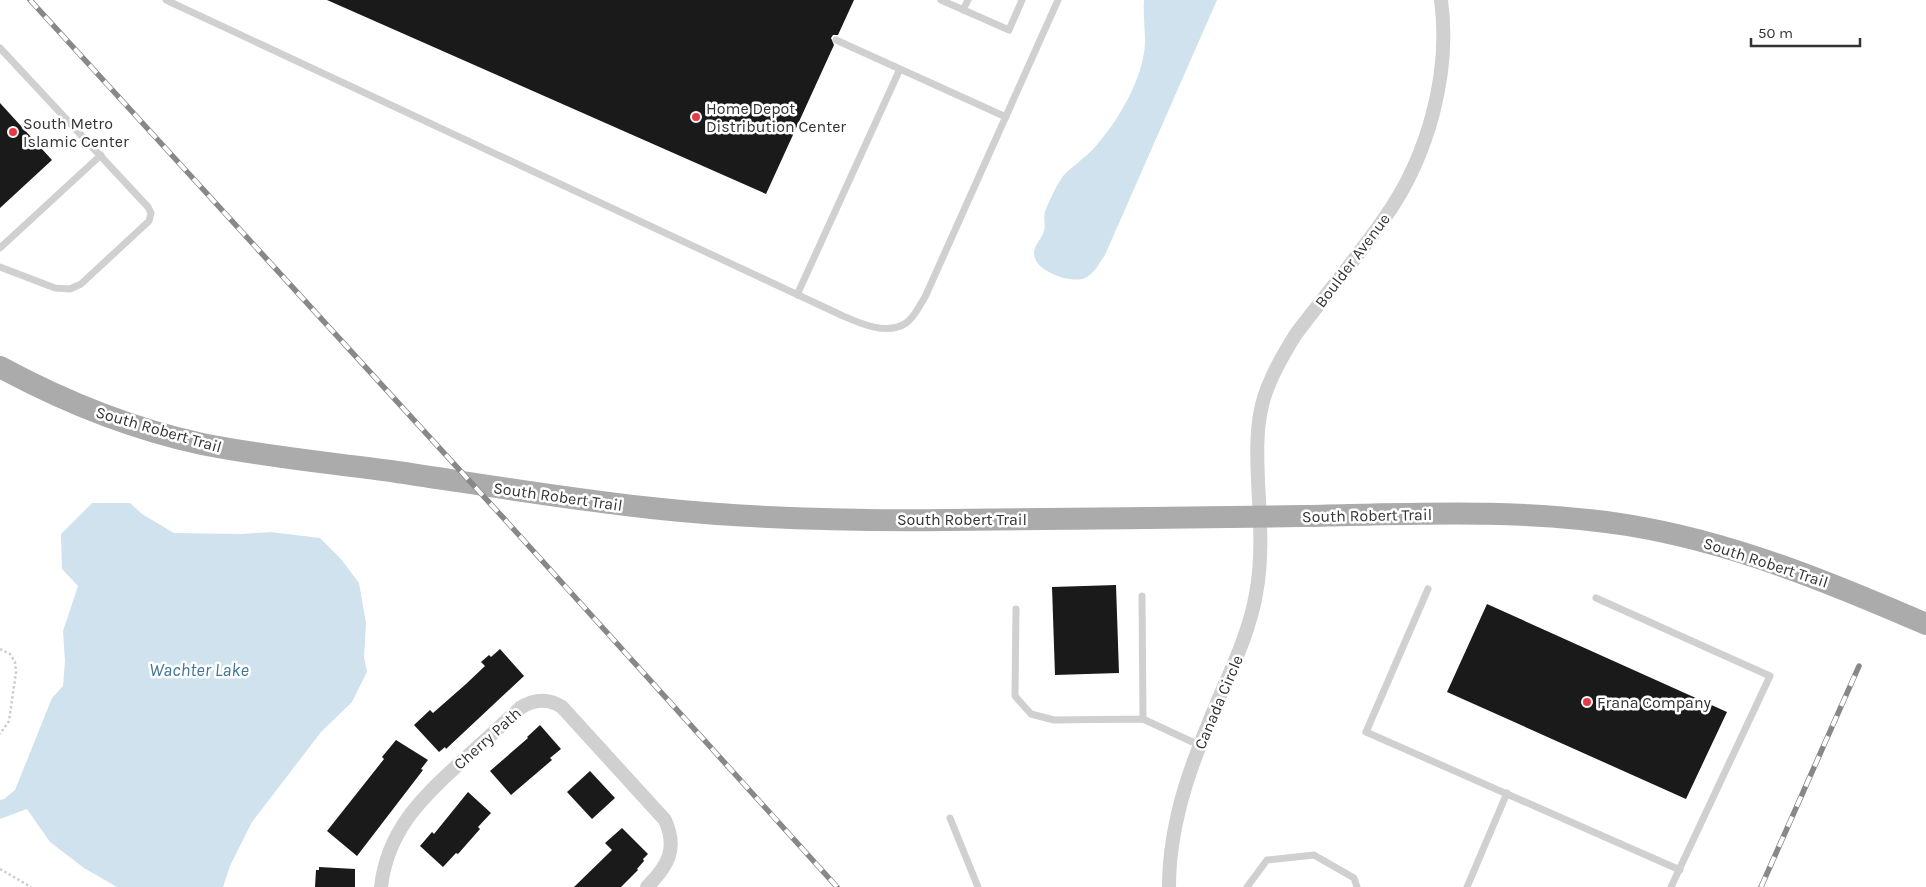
<svg xmlns="http://www.w3.org/2000/svg" width="1926" height="887" viewBox="0 0 1926 887" font-family="Karla,sans-serif">
	<rect width="100%" height="100%" fill="#fff"/>
	<path fill="#cfe2ee" d="M 1144,0 L 1217,0 L 1105,255 C 1099,263 1095,273 1085,278 C 1072,284 1036,272 1034,255 C 1033,246 1042,239 1044,231 C 1046,225 1043,218 1045,212 C 1048,203 1058,182 1064,175 C 1074,165 1086,157 1095,147 C 1118,121 1144,78 1145,42 C 1145,28 1143,14 1144,0 Z
		M 92,503 L 130,503 L 142,514 L 174,533 L 242,534 L 271,532 L 320,538 L 341,559 L 359,583 L 366,623 L 364,657 L 367,672 L 352,702 L 321,732 L 252,822 L 230,866 L 223,887 L 117,887 L 84,868 L 50,842 L 27,809 L 0,819 L 0,800 L 4,799 L 15,790 L 52,698 L 63,686 L 65,661 L 63,631 L 78,586 L 62,569 L 61,534 Z"/>
	<path fill="#1a1a1a" d="M 327,0 L 854,0 L 838,35 L 833,35 L 831,38 L 834,45 L 766,194 Z
		M 0,103 L 52,160 L 0,208 Z
		M 1116,585 L 1119,673 L 1055,675 L 1052,587 Z
		M 1487,604 L 1727,712 L 1686,799 L 1447,692 Z
		M 500,649 L 524,676 L 446,749 L 445,747 L 439,752 L 414,725 L 430,710 L 433,713 L 466,684 L 485,666 L 481,662 L 489,655 L 491,657 Z
		M 540,725 L 561,749 L 550,758 L 552,760 L 511,795 L 490,771 L 528,738 L 527,737 Z
		M 396,740 L 428,760 L 421,769 L 423,770 L 357,856 L 327,831 L 384,759 L 382,757 Z
		M 590,771 L 615,798 L 592,819 L 567,792 Z
		M 468,792 L 491,813 L 478,827 L 480,829 L 458,854 L 456,853 L 443,867 L 420,846 L 432,832 L 434,834 Z
		M 622,828 L 648,854 L 643,859 L 644,861 L 637,869 L 638,870 L 621,887 L 574,887 L 612,850 L 605,843 Z
		M 319,867 L 355,869 L 355,887 L 315,887 L 316,870 L 319,870 Z"/>
	<g fill="none" stroke-linecap="round" stroke-linejoin="round">
		<path stroke="#cdcdcd" stroke-width="2.5" stroke-dasharray="2.5 2.5" stroke-linecap="butt" d="M 0,649 L 10,654 L 15,662 L 16,672 L 9,721 L 0,734
			M 0,869 L 31,887"/>
		<path stroke="#d0d0d0" stroke-width="7" d="M 166,0 L 841,315 C 859,323 887,336 906,323 C 915,317 919,306 925,297 L 1058,0
			M 941,0 L 1009,30 L 1022,0
			M 963,10 L 968,0
			M 836,40 L 1006,117
			M 0,48 L 148,207 L 151,213 L 149,221 L 81,284 L 70,289 L 55,288 L 0,267
			M 0,248 L 101,155
			M 797,295 L 900,69
			M 1428,589 L 1366,732 L 1680,870
			M 1142,596 L 1143,719
			M 1596,598 L 1770,676 L 1671,887
			M 1016,609 L 1015,696 L 1031,714 L 1054,720 L 1143,719 L 1199,745
			M 950,818 L 978,887
			M 1247,887 L 1267,860 L 1314,855 L 1354,878 L 1357,887
			M 1467,887 L 1507,793"/>
		<path stroke="#d0d0d0" stroke-width="14" d="M 381,887 C 387,832 421,798 460,763 C 480,745 500,727 520,708 C 534,699 548,698 562,707 L 665,820 C 678,849 668,866 647,887
			M 1169,887 C 1169,817 1195,754 1222,691 C 1236,659 1250,628 1256,594 C 1263,557 1260,519 1258,481 C 1257,456 1256,430 1262,405 C 1268,380 1282,356 1296,334 C 1326,294 1358,257 1386,216 C 1428,156 1451,73 1441,0"/>
		<path stroke="#ababab" stroke-width="22" d="M 0,367 C 63,401 132,429 202,444 C 267,457 332,463 397,472 C 485,485 573,500 661,509 C 756,519 852,521 947,520 C 1065,519 1184,518 1302,516 C 1410,514 1520,508 1627,525 C 1732,542 1829,582 1926,624"/>
		<g stroke="#888" stroke-width="5.5">
			<path id="rail" d="M 30,0 L 508,523 L 837,887
				M 1761,887 L 1859,666"/>
		</g>
		<use href="#rail" stroke="#fff" stroke-width="4" stroke-dasharray="11" stroke-linecap="butt"/>
	</g>
	<g fill="#e63946" stroke="#fff" stroke-width="2">
		<circle cx="696" cy="117" r="5"/>
		<circle cx="13" cy="132" r="5"/>
		<circle cx="1587" cy="702" r="5"/>
	</g>
	<g text-anchor="middle" stroke-width="5" stroke-linejoin="round" paint-order="stroke">
		<g font-size="16" fill="#333" stroke="#fff" text-anchor="start">
			<text x="706" y="114">Home Depot<tspan x="706" dy="18">Distribution Center</tspan></text>
			<text x="23" y="129">South Metro<tspan x="23" dy="18">Islamic Center</tspan></text>
			<text x="1597" y="708">Frana Company</text>
		</g>
		<g font-size="16" fill="#333" stroke="#fff">
			<text transform="translate(1352 260) rotate(-53)" y="6">Boulder Avenue</text>
			<text transform="translate(159 429) rotate(16)" y="6">South Robert Trail</text>
			<text transform="translate(558 496) rotate(8)" y="6">South Robert Trail</text>
			<text transform="translate(1367 515) rotate(-1)" y="6">South Robert Trail</text>
			<text x="962" y="525">South Robert Trail</text>
			<text transform="translate(1766 562) rotate(18)" y="6">South Robert Trail</text>
			<text transform="translate(1218 702) rotate(-67)" y="6">Canada Circle</text>
			<text transform="translate(487 738) rotate(-42)" y="6">Cherry Path</text>
		</g>
		<g font-size="18" font-style="italic" fill="#3f7597" stroke="#fff">
			<text x="199" y="676">Wachter Lake</text>
		</g>
	</g>
	<path d="M1751 38v8h109v-8" fill="none" stroke="#333333" stroke-width="2.5"/>
	<text x="1758" y="38" font-size="15" fill="#333333" stroke="#ffffff" stroke-width="4" paint-order="stroke">50 m</text>
</svg>
